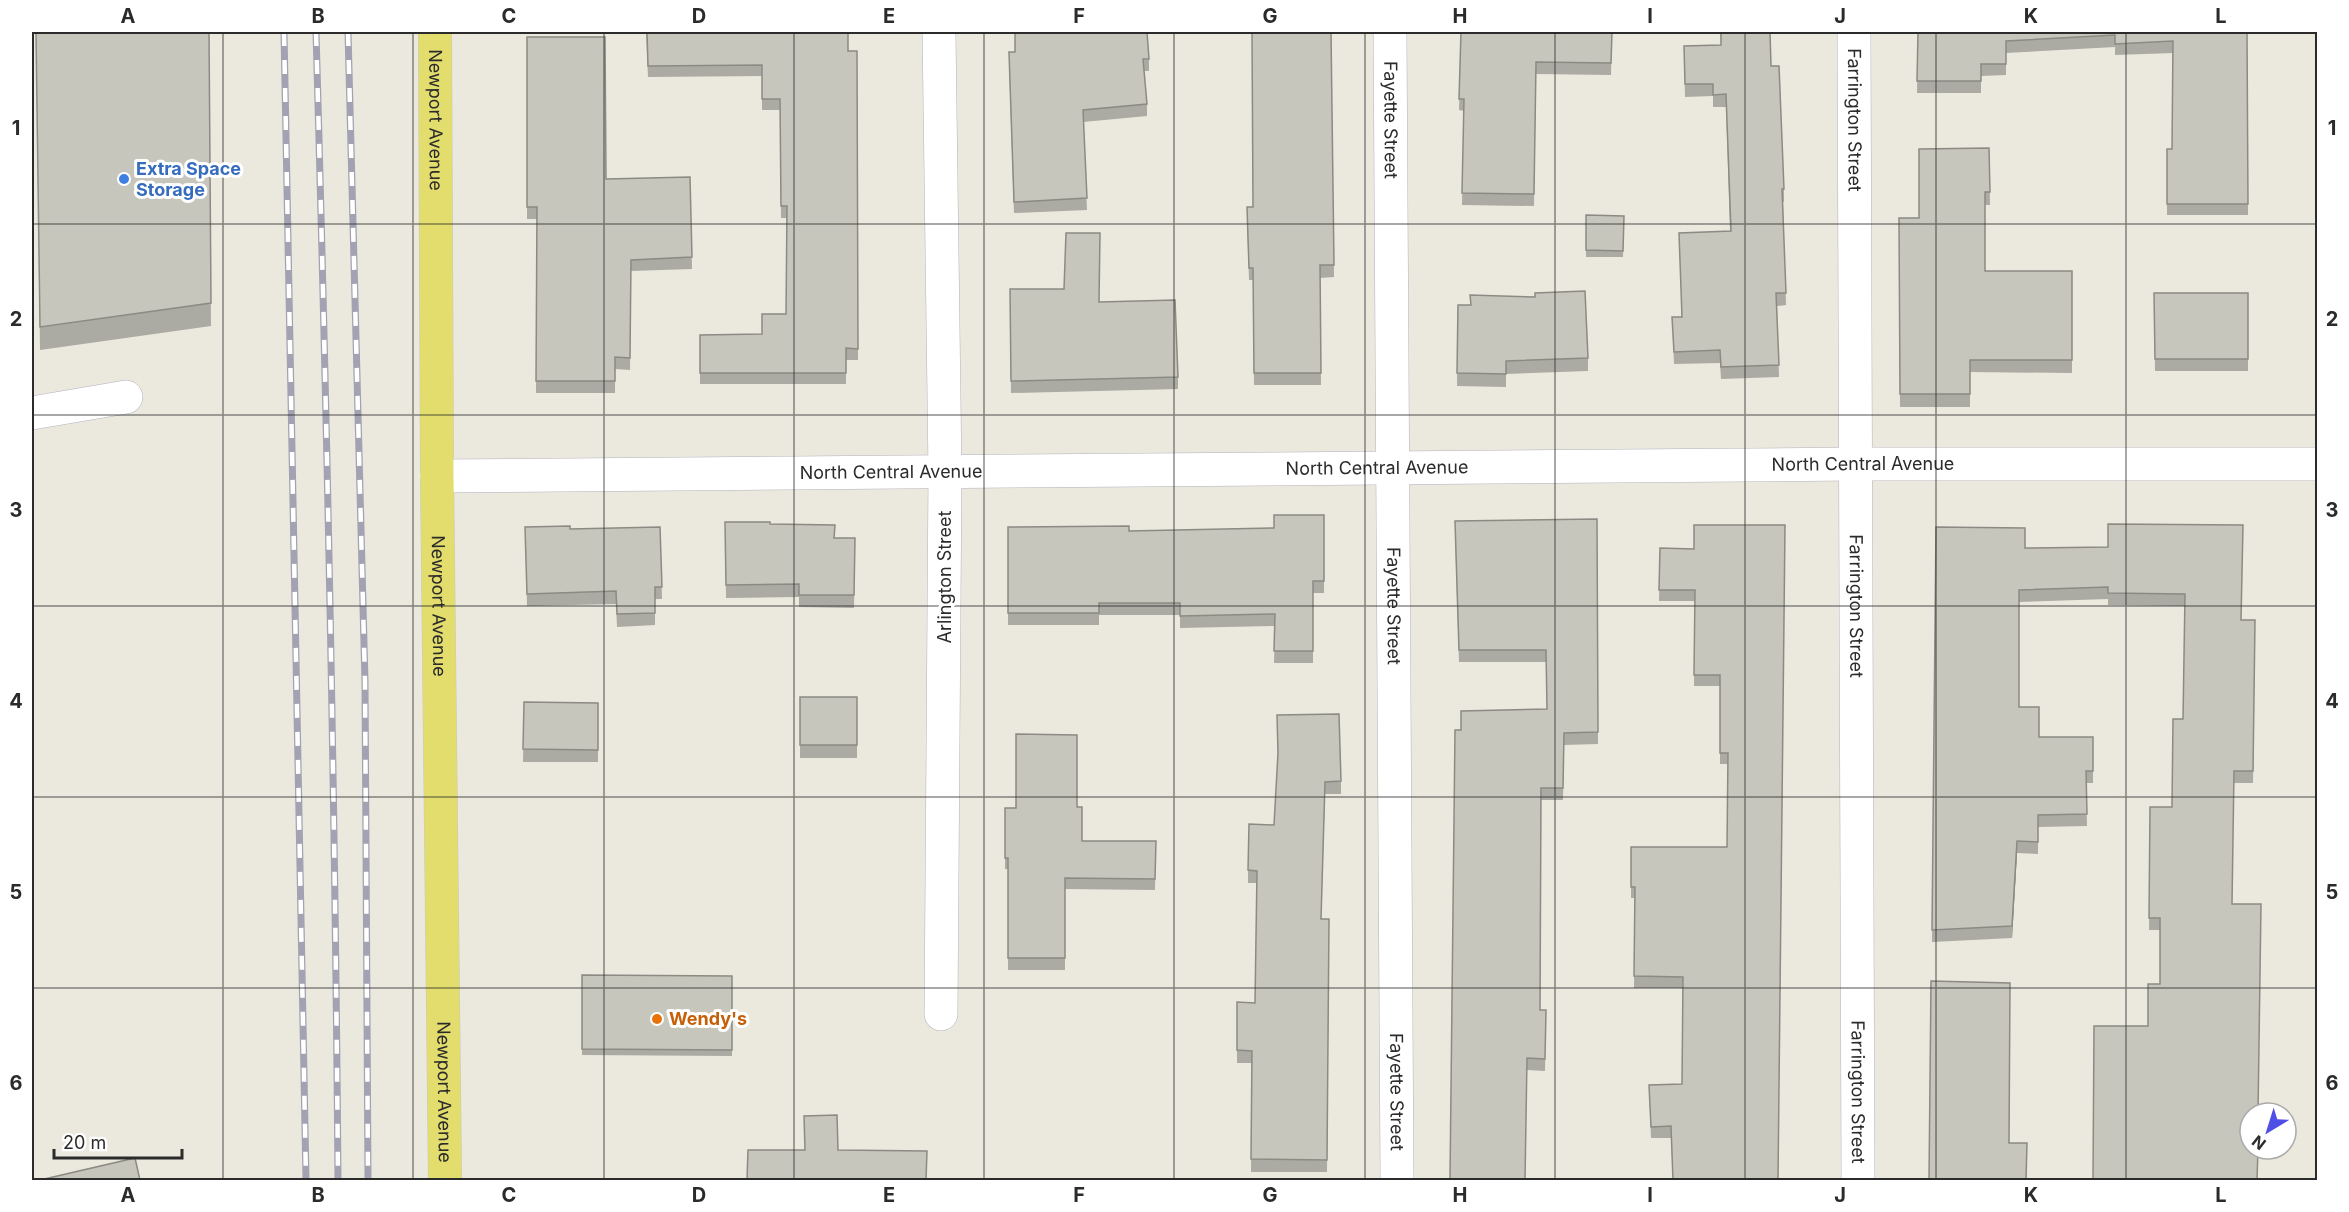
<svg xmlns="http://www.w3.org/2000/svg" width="2349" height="1212" viewBox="0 0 2349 1212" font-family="Inter,sans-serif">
	<rect width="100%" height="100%" fill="#ebe8de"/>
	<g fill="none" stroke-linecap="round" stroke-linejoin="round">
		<g stroke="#b2b2bd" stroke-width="34">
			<g id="minor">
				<path d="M 939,32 L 945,472 L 941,1014"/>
				<path id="s1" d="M 1390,32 L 1397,1180"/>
				<path id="s2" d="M 1854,32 L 1858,1180"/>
				<path d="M 32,413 L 126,397"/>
				<path id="s3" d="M 437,476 L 1856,464 L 2318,464"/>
			</g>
		</g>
		<g stroke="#c8c8c8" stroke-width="34">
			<g id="major">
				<path id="s4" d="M 435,32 L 437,476 L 445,1180"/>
			</g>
		</g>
		<use href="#minor" stroke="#fff" stroke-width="33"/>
		<use href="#major" stroke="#e2dd6c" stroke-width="33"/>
		<g stroke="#a2a2b3" stroke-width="7">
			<path id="rail" d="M 284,32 L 306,1180
				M 316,32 C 327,414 335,797 338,1180
				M 348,32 L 365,682 L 368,1180"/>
		</g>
		<use href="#rail" stroke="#fff" stroke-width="4.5" stroke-dasharray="14" stroke-linecap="butt"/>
	</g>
	<path fill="#abaaa3" d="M 36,32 L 209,32 L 211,326 L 40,350 Z
		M 646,32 L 848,51 L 857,51 L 858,360 L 846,360 L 846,384 L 700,384 L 700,335 L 762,334 L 786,314 L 787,218 L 781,218 L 780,110 L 762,110 L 762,76 L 648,77 Z
		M 1331,32 L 1334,277 L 1320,278 L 1321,385 L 1254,385 L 1253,280 L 1249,280 L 1247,220 Z
		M 1461,32 L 1612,32 L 1611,75 L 1536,74 L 1534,206 L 1462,205 L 1464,111 L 1459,110 Z
		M 1720,32 L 1770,32 L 1771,66 L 1784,189 L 1784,202 L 1783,202 L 1786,305 L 1777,306 L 1779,377 L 1721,379 L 1720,363 L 1674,364 L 1672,317 L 1682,317 L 1679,233 L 1730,231 L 1726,107 L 1713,107 L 1713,96 L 1685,97 L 1684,46 L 1721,45 Z
		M 1918,32 L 2247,32 L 2248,215 L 2167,215 L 2167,149 L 2172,149 L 2173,53 L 2115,55 L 2115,47 L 2006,53 L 2006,75 L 1981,76 L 1981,93 L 1917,93 Z
		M 527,37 L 606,179 L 690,177 L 692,269 L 631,271 L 630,370 L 615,369 L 615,393 L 536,393 L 537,219 L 527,219 Z
		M 1149,59 L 1149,71 L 1144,71 L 1147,104 L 1147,116 L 1083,122 L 1087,210 L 1014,213 L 1009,64 Z
		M 1989,148 L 1990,205 L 1985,205 L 1985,271 L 2072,271 L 2072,373 L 1970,372 L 1970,407 L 1900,407 L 1899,218 L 1919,218 Z
		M 1586,215 L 1624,216 L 1623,257 L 1586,257 Z
		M 1010,289 L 1099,302 L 1178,377 L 1178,389 L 1011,393 Z
		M 2154,293 L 2248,293 L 2248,371 L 2155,371 Z
		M 1458,305 L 1588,358 L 1588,371 L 1506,374 L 1506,387 L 1457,386 Z
		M 1324,515 L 1324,593 L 1313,593 L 1313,663 L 1274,663 L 1275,626 L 1180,628 L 1180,615 L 1099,615 L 1099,625 L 1008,625 L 1008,527 L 1129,531 L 1274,528 Z
		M 1597,519 L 1598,744 L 1564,745 L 1563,800 L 1541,800 L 1540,1010 L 1546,1010 L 1545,1071 L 1527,1070 L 1461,730 L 1547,709 L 1546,662 L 1459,662 L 1455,533 Z
		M 725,522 L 835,538 L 855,538 L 854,608 L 799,607 L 799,597 L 726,598 Z
		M 1785,525 L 1778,1180 L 1673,1180 L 1671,1138 L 1651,1138 L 1649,1085 L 1682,1084 L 1683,988 L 1634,988 L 1635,898 L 1631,898 L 1631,847 L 1727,847 L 1728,764 L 1720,764 L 1720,686 L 1694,686 L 1695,601 L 1659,601 L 1660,548 L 1694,549 Z
		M 525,527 L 570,529 L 660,527 L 662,599 L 655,599 L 655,625 L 617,627 L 616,604 L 527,606 Z
		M 1936,527 L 2025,548 L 2108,547 L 2241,620 L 2255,620 L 2253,783 L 2234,783 L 2148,1026 L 2160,984 L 2160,930 L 2149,930 L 2150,807 L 2172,807 L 2183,719 L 2185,606 L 2108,605 L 2108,599 L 2019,602 L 2019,707 L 2039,737 L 2093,737 L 2093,783 L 2086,783 L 2087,826 L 2038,827 L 2038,854 L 2017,853 L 2012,938 L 1932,942 Z
		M 800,697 L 857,697 L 857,758 L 800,758 Z
		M 524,702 L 598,703 L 598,762 L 523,762 Z
		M 1277,715 L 1341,781 L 1341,794 L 1325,794 L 1321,919 L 1329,919 L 1327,1172 L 1251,1172 L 1252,1063 L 1237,1063 L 1237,1002 L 1255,1003 L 1257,883 L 1248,883 L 1248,870 L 1274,825 L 1278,759 Z
		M 1077,807 L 1082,841 L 1156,841 L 1155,890 L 1065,889 L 1065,970 L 1008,970 L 1008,869 L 1005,869 L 1005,808 Z
		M 582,975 L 732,976 L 732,1056 L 582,1055 Z"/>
	<path fill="#8b8b84" d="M 2017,841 L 2017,853 L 2012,938 L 2012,926 Z"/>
	<path fill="#c7c6bd" stroke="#8b8b84" stroke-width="1.5" d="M 36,32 L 209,32 L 211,303 L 40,327 Z
		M 647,32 L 848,32 L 848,51 L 857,51 L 858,349 L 846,348 L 846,373 L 700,373 L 700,335 L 762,334 L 762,314 L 786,314 L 787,206 L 781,206 L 780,99 L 762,99 L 762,65 L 648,66 Z
		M 1015,32 L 1147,32 L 1149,59 L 1143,59 L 1147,104 L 1083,110 L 1087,198 L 1014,202 L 1009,52 L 1015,52 Z
		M 1252,32 L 1331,32 L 1334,265 L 1320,265 L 1321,373 L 1254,373 L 1253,268 L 1249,268 L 1247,207 L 1253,207 Z
		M 1461,32 L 1612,32 L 1611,63 L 1536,62 L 1534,194 L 1462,193 L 1464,99 L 1459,99 Z
		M 1721,32 L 1770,32 L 1771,66 L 1779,66 L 1784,189 L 1782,189 L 1786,293 L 1776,293 L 1779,365 L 1721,367 L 1720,350 L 1674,352 L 1672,317 L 1682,317 L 1679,233 L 1731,231 L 1726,94 L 1713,95 L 1713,84 L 1685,84 L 1684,46 L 1721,45 Z
		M 1918,32 L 2247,32 L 2248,204 L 2167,204 L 2167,149 L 2172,149 L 2173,41 L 2115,44 L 2115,35 L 2006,41 L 2006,64 L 1981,64 L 1981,81 L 1917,81 Z
		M 527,37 L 605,37 L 606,179 L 690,177 L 692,257 L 631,260 L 630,358 L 615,357 L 615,381 L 536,381 L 537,207 L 527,207 Z
		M 1989,148 L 1990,192 L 1985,192 L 1985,271 L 2072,271 L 2072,360 L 1970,360 L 1970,394 L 1900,394 L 1899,218 L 1919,218 L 1919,149 Z
		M 1586,215 L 1624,216 L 1623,251 L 1586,250 Z
		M 1066,233 L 1100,233 L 1099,302 L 1175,300 L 1178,377 L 1011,381 L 1010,289 L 1064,289 Z
		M 1585,291 L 1588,358 L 1506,361 L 1506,374 L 1457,373 L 1458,305 L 1471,305 L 1470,295 L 1535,297 L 1535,293 Z
		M 2154,293 L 2248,293 L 2248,359 L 2155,359 Z
		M 1274,515 L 1324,515 L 1324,581 L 1313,581 L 1313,651 L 1274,651 L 1275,614 L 1180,616 L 1180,603 L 1099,603 L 1099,613 L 1008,613 L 1008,527 L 1129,526 L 1129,531 L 1274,528 Z
		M 1597,519 L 1598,732 L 1564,733 L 1563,788 L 1541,788 L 1540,1010 L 1546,1010 L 1545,1059 L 1527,1058 L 1525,1180 L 1450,1180 L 1455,730 L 1461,730 L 1461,711 L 1547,709 L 1546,650 L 1459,650 L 1455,521 Z
		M 725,522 L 770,522 L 770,524 L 835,525 L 834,538 L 855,538 L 854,595 L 799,595 L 799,584 L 726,585 Z
		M 2108,524 L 2243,525 L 2241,620 L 2255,620 L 2253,771 L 2234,771 L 2232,904 L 2261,904 L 2258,1113 L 2250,1113 L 2250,1149 L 2258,1149 L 2257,1180 L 2093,1180 L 2094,1026 L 2148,1026 L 2148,984 L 2160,984 L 2160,918 L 2149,918 L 2150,807 L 2172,807 L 2173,719 L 2183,719 L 2185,594 L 2108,593 L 2108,587 L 2019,590 L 2019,707 L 2039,707 L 2039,737 L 2093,737 L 2093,771 L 2086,771 L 2087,814 L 2038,815 L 2038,842 L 2017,841 L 2012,926 L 1932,930 L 1936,527 L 2025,528 L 2025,548 L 2108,547 Z
		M 1694,525 L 1785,525 L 1778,1180 L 1673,1180 L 1671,1126 L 1651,1127 L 1649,1085 L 1682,1084 L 1683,977 L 1634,976 L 1635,887 L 1631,887 L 1631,847 L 1727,847 L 1728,753 L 1720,753 L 1720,675 L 1694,675 L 1695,590 L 1659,590 L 1660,548 L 1694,549 Z
		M 570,526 L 570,529 L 660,527 L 662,587 L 655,587 L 655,613 L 617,614 L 616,591 L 527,594 L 525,527 Z
		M 800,697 L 857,697 L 857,745 L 800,745 Z
		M 524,702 L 598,703 L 598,750 L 523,749 Z
		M 1339,714 L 1341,781 L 1325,782 L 1321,919 L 1329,919 L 1327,1160 L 1251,1159 L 1252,1051 L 1237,1050 L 1237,1002 L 1255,1003 L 1257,871 L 1248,870 L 1249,824 L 1274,825 L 1278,753 L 1277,715 Z
		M 1016,734 L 1077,735 L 1077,807 L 1082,807 L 1082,841 L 1156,841 L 1155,879 L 1065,878 L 1065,958 L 1008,958 L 1008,858 L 1005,858 L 1005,808 L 1016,808 Z
		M 582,975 L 732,976 L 732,1050 L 582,1049 Z
		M 1931,981 L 2010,983 L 2009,1143 L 2027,1143 L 2026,1180 L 1929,1180 Z
		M 837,1115 L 838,1150 L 927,1151 L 926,1180 L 747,1180 L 748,1150 L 805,1150 L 804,1116 Z
		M 135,1158 L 140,1180 L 40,1180 Z"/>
	<path fill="none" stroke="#2b2b2b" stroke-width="1.5" stroke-opacity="0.55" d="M 223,32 L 223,1180M 413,32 L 413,1180M 604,32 L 604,1180M 794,32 L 794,1180M 984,32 L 984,1180M 1174,32 L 1174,1180M 1365,32 L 1365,1180M 1555,32 L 1555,1180M 1745,32 L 1745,1180M 1936,32 L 1936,1180M 2126,32 L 2126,1180M 32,224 L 2318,224M 32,415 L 2318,415M 32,606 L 2318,606M 32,797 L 2318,797M 32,988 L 2318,988"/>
	<circle fill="#3f7fe0" stroke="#fff" stroke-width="2" cx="124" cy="179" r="6"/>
	<circle fill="#e8710a" stroke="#fff" stroke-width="2" cx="657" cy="1019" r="6"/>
	<g text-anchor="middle" stroke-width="6" stroke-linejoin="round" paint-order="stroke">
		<g font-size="18" fill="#2b2b2b" stroke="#fff">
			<text dy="6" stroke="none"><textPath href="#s4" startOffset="88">Newport Avenue</textPath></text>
			<text dy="6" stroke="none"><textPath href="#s1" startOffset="88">Fayette Street</textPath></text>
			<text dy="6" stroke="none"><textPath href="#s2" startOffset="88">Farrington Street</textPath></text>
			<text dy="6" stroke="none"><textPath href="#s3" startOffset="1426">North Central Avenue</textPath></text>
			<text dy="6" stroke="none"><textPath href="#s3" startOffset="940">North Central Avenue</textPath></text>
			<text dy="6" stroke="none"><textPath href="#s3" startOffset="454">North Central Avenue</textPath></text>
			<text transform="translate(945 577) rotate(-90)" y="6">Arlington Street</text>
			<text dy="6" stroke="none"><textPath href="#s4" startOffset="574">Newport Avenue</textPath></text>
			<text dy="6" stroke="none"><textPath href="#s1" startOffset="574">Fayette Street</textPath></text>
			<text dy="6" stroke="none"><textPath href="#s2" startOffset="574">Farrington Street</textPath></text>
			<text dy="6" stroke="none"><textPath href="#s4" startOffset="1060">Newport Avenue</textPath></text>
			<text dy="6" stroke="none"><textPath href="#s1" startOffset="1060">Fayette Street</textPath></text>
			<text dy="6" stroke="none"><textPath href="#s2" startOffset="1060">Farrington Street</textPath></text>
		</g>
		<g font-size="18" font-weight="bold" fill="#366cbe" stroke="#fff" text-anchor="start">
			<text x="136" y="175">Extra Space<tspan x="136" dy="21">Storage</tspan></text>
		</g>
		<g font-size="18" font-weight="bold" fill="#c56008" stroke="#fff" text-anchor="start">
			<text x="669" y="1025">Wendy's</text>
		</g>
	</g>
	<rect width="2349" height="1212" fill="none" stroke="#ffffff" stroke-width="66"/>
	<g transform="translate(2268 1131) rotate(218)"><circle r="28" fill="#ffffff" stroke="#aaaaaa" stroke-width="1.5"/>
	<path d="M0-4.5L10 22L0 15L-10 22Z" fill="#4f4fe7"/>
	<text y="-9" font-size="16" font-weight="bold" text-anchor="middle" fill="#2b2b2b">N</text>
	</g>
	<path d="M54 1149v9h128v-9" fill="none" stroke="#2b2b2b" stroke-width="3"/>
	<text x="63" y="1149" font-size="18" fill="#2b2b2b" stroke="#ffffff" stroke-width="4.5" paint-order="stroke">20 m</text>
	<rect x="33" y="33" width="2283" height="1146" fill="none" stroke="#2b2b2b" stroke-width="2"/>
	<g font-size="20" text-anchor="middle" font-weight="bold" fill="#2b2b2b">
		<text x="128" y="23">A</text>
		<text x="318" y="23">B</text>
		<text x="509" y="23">C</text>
		<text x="699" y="23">D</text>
		<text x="889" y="23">E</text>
		<text x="1079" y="23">F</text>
		<text x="1270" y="23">G</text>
		<text x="1460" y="23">H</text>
		<text x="1650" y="23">I</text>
		<text x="1840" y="23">J</text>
		<text x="2031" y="23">K</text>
		<text x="2221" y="23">L</text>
		<text x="16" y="135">1</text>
		<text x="2332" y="135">1</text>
		<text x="16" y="326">2</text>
		<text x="2332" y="326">2</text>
		<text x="16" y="517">3</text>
		<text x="2332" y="517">3</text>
		<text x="16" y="708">4</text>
		<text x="2332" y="708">4</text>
		<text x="16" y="899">5</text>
		<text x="2332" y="899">5</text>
		<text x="16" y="1090">6</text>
		<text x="2332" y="1090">6</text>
		<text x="128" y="1202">A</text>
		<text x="318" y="1202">B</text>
		<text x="509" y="1202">C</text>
		<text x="699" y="1202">D</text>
		<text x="889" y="1202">E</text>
		<text x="1079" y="1202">F</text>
		<text x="1270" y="1202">G</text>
		<text x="1460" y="1202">H</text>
		<text x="1650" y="1202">I</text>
		<text x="1840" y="1202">J</text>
		<text x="2031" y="1202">K</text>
		<text x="2221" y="1202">L</text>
	</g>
</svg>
